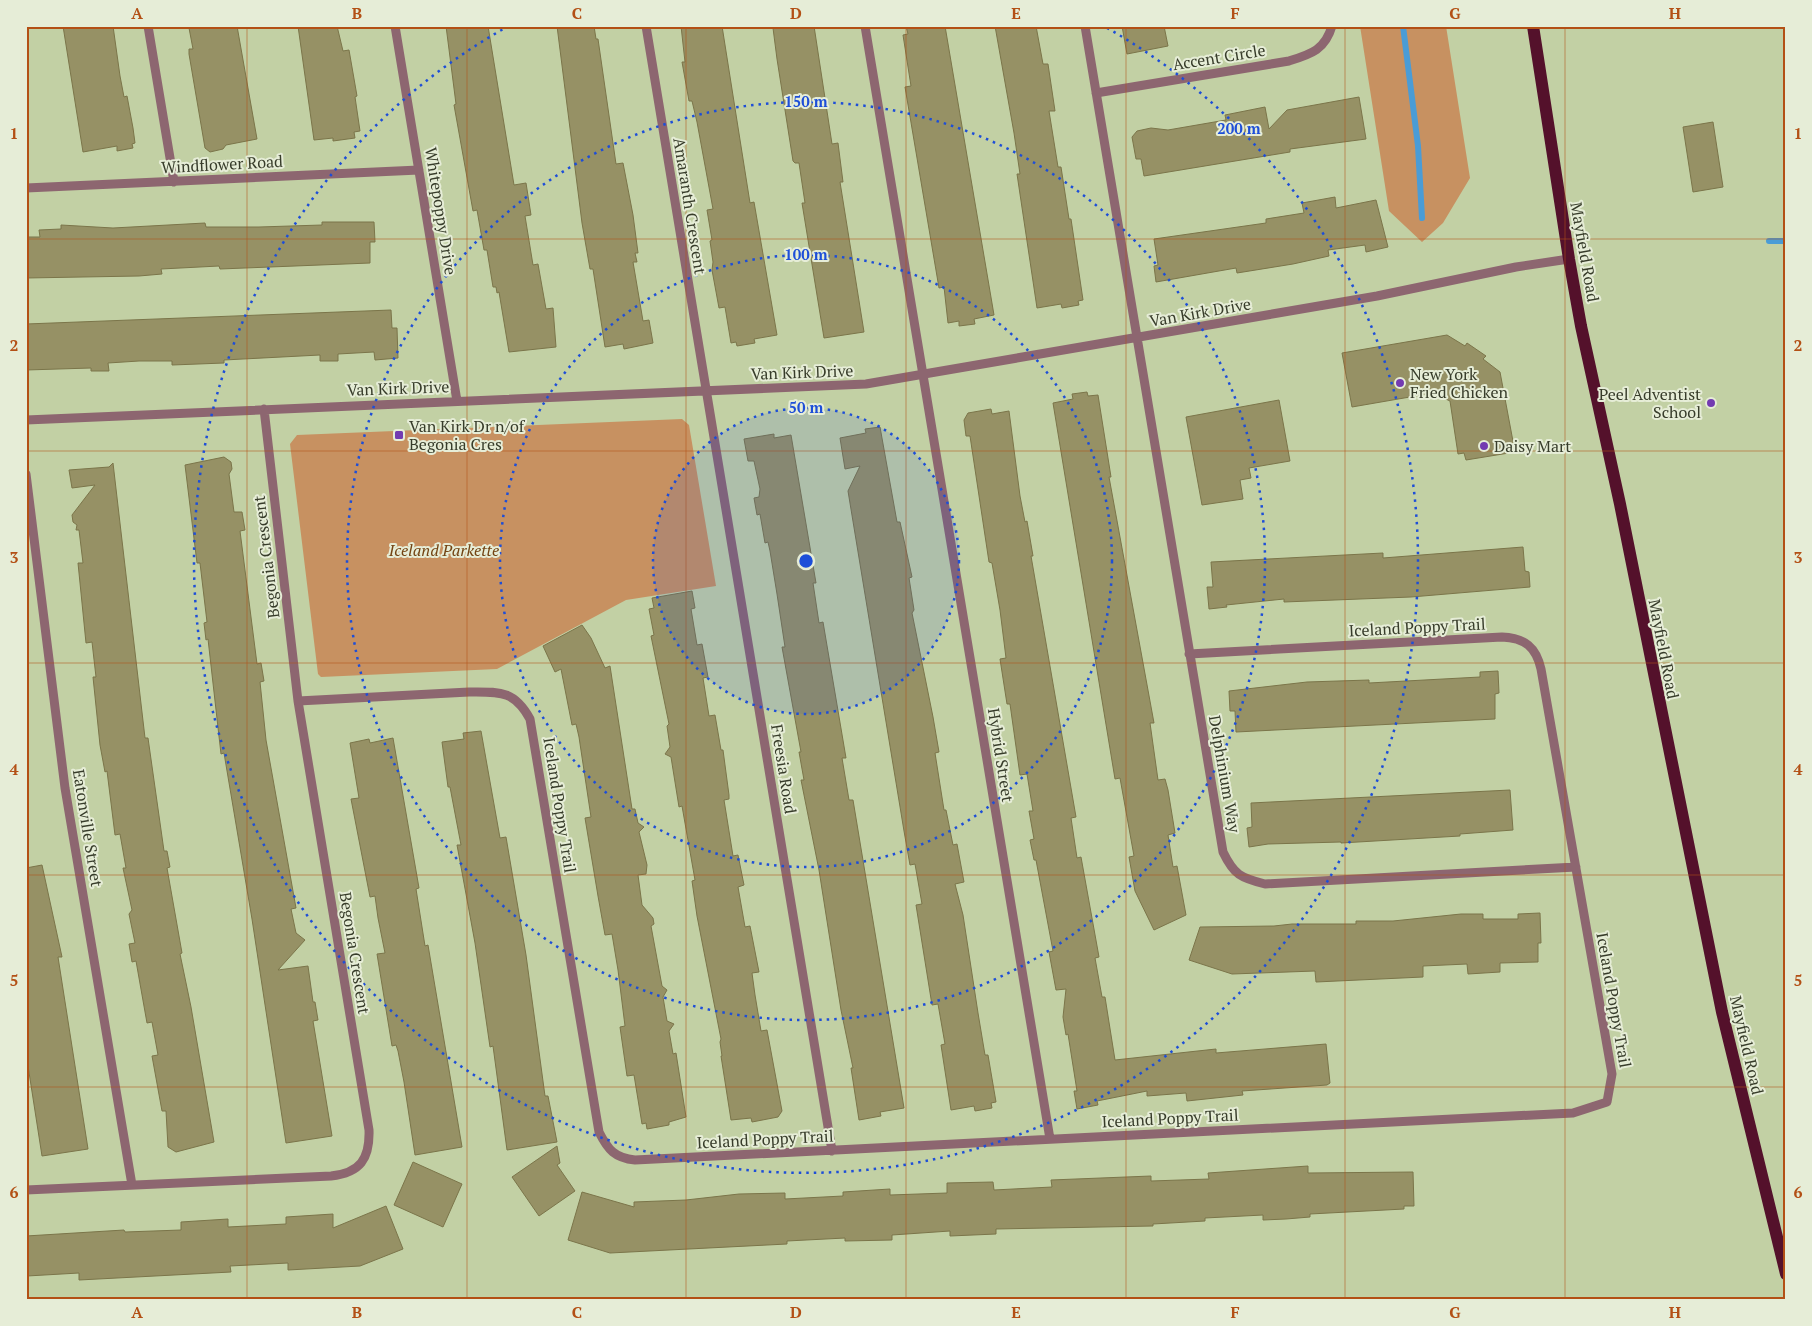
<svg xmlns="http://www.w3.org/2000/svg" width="1812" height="1326" viewBox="0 0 1812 1326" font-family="'PT Serif',serif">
	<rect width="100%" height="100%" fill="#c2d0a4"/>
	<path fill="#c79161" d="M 1360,26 L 1446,26 L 1470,178 L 1443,223 L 1422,242 L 1389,211 Z
		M 682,419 L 689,425 L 716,586 L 626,600 L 497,669 L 321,677 L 318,674 L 290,444 L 297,435 Z"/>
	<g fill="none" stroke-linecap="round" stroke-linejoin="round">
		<path stroke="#4a9cd6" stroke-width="6" d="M 1403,26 L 1418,146 L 1422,218
			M 1769,241 L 1786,241"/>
	</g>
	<path fill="#969165" stroke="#7b754a" d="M 63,26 L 113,26 L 120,76 L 124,97 L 127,96 L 133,128 L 135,143 L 132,144 L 133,148 L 117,151 L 117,146 L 83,152 Z
		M 201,26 L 237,26 L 257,139 L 226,145 L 223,149 L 210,152 L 205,148 L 189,54 L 189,49 L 193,49 L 189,28 Z
		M 298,26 L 337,26 L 343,51 L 349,50 L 357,96 L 355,97 L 360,131 L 354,132 L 355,138 L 333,141 L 333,138 L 314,140 Z
		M 446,26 L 488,26 L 514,185 L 526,183 L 531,215 L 525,216 L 533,265 L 538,264 L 546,309 L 553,308 L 556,347 L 509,352 L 499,292 L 497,293 L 496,287 L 493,287 L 487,250 L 484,250 L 477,210 L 473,211 L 454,105 L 456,104 Z
		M 557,26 L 594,26 L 596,39 L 598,39 L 616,164 L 623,163 L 633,215 L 638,253 L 635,253 L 637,262 L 633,262 L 643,321 L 649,320 L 653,343 L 624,349 L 623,344 L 605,347 L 593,269 L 590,269 L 582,223 Z
		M 681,26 L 722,26 L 750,203 L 754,202 L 777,335 L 754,339 L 755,343 L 737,346 L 736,342 L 731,343 L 725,307 L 719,308 L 712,270 L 713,262 L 710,241 L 712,240 L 707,210 L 713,209 L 697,122 L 692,101 L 689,101 L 682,62 L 685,62 Z
		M 785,26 L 814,26 L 832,144 L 838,143 L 843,182 L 840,182 L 864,332 L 824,338 L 802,203 L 805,203 L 799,163 L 795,163 L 793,161 L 777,59 L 773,28 Z
		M 906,26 L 945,26 L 994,315 L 974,319 L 975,324 L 959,326 L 959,321 L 948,323 L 944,287 L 939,288 L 905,87 L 911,86 L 903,35 L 908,34 Z
		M 995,26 L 1036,26 L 1043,64 L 1048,64 L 1055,111 L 1049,111 L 1058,167 L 1061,167 L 1069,219 L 1071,219 L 1083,300 L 1078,301 L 1079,305 L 1062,308 L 1061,304 L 1037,308 L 1017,174 L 1020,174 L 1014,133 Z
		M 1122,26 L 1164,26 L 1168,46 L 1127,54 Z
		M 1359,97 L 1366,139 L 1290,149 L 1290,152 L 1144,176 L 1141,159 L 1136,159 L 1132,137 L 1137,131 L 1151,128 L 1168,130 L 1226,120 L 1225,115 L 1265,107 L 1269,129 L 1287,110 Z
		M 1713,122 L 1723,187 L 1693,192 L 1683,127 Z
		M 1335,197 L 1336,208 L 1376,200 L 1388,247 L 1366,252 L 1365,245 L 1328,250 L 1329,256 L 1293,264 L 1237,273 L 1236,268 L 1156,282 L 1154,266 L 1158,265 L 1154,239 L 1266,223 L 1266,219 L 1304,213 L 1302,203 Z
		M 322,222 L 374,222 L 375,242 L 370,242 L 370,263 L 220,269 L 219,266 L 161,269 L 162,274 L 139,276 L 26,278 L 26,237 L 40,237 L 39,230 L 61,229 L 61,225 L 113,228 L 205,223 L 206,227 L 259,227 L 322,225 Z
		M 391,310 L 392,328 L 397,328 L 398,358 L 375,360 L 374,352 L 338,354 L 338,361 L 320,361 L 320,355 L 224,360 L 224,363 L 172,365 L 172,361 L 139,361 L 108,363 L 109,371 L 91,371 L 91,368 L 26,370 L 26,324 Z
		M 1447,335 L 1465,346 L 1467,343 L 1486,356 L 1483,359 L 1500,372 L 1515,452 L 1466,460 L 1464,453 L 1458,454 L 1450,401 L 1433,393 L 1352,407 L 1342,353 Z
		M 1087,392 L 1088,396 L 1098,395 L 1111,477 L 1109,477 L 1154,723 L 1150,723 L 1158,780 L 1165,779 L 1168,790 L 1175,833 L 1168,835 L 1173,867 L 1177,866 L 1186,915 L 1154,930 L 1135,891 L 1129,857 L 1134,856 L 1120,778 L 1115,779 L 1053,403 L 1073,399 L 1072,394 Z
		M 1279,400 L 1290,461 L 1249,468 L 1251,478 L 1240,480 L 1243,499 L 1202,505 L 1186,417 Z
		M 991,409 L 992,414 L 1009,411 L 1020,496 L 1025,522 L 1027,521 L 1033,556 L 1031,556 L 1076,817 L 1071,818 L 1077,858 L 1081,857 L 1099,957 L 1095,958 L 1102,997 L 1105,997 L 1115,1060 L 1216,1049 L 1216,1053 L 1326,1044 L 1330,1083 L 1327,1085 L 1242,1091 L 1243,1095 L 1187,1101 L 1186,1093 L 1147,1096 L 1147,1091 L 1097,1101 L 1098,1105 L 1077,1109 L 1074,1091 L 1077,1091 L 1068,1034 L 1066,1035 L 1063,1017 L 1066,989 L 1056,990 L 1049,952 L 1053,951 L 1036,860 L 1034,860 L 1030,840 L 1034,839 L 1029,811 L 1033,811 L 1027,774 L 1020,775 L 1010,704 L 1007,704 L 1000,659 L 1006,658 L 1000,610 L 992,563 L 989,562 L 970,436 L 966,436 L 964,420 L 968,413 Z
		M 880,427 L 897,522 L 900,522 L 912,577 L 909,578 L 914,610 L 912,613 L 933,717 L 939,752 L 935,753 L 944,810 L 946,810 L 953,845 L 957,844 L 964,882 L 955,884 L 963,915 L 978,1013 L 985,1055 L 988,1055 L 996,1102 L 991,1103 L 992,1108 L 975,1111 L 974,1106 L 951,1110 L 941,1045 L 945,1044 L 938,1004 L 932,1005 L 916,905 L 922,904 L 915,864 L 910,865 L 904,831 L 848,491 L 860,466 L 845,469 L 840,438 L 866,433 L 865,429 Z
		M 774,434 L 774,438 L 791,435 L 816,583 L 813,583 L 819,623 L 823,622 L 846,758 L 842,758 L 849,800 L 853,800 L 904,1108 L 880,1112 L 881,1116 L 859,1120 L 851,1068 L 853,1068 L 841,1010 L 819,870 L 801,780 L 804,780 L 799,752 L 801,752 L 782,647 L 785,647 L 777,594 L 770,551 L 768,542 L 765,543 L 760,514 L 757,515 L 754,498 L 759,497 L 760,489 L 754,461 L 748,461 L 744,439 Z
		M 224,457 L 231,462 L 232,469 L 229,474 L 234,512 L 242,512 L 245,530 L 240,531 L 257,664 L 261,663 L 264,681 L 260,682 L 266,740 L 296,908 L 291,909 L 296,933 L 305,940 L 278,970 L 308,966 L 313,1002 L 315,1002 L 318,1020 L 313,1021 L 332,1136 L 286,1143 L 252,919 L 224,753 L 221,754 L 208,639 L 206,640 L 204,623 L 207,622 L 200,563 L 197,563 L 185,465 Z
		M 113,463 L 145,738 L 148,738 L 164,851 L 167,851 L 170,867 L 167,868 L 182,953 L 180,954 L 191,1007 L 214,1142 L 176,1152 L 168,1147 L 166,1111 L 162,1111 L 152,1056 L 158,1055 L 152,1022 L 147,1023 L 136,961 L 132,962 L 129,944 L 135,943 L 129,914 L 132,910 L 123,868 L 126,868 L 120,834 L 115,835 L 107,771 L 105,772 L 100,745 L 93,677 L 96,677 L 92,642 L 86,643 L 78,563 L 83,563 L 79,530 L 76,530 L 77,525 L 73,522 L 72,515 L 95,485 L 72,488 L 69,470 L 109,467 Z
		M 1523,547 L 1525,571 L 1529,572 L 1530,587 L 1411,597 L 1284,602 L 1284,599 L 1226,605 L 1227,607 L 1209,609 L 1207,587 L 1213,587 L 1211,562 L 1383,553 L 1383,558 Z
		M 692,591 L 695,608 L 691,609 L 697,645 L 702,644 L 708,677 L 703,678 L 709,716 L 715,715 L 721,750 L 723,750 L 729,795 L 729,799 L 724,800 L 733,856 L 738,855 L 744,885 L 738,887 L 745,927 L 750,926 L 759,972 L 752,973 L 755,995 L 761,1031 L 767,1030 L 782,1111 L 778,1117 L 752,1122 L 751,1118 L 731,1120 L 721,1056 L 722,1056 L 720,1042 L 721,1039 L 697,916 L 692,881 L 695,880 L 682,806 L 679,807 L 671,757 L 665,754 L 670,747 L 667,726 L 669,724 L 651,636 L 654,635 L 649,609 L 654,608 L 652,598 Z
		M 582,625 L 591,638 L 605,668 L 610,666 L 632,809 L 635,809 L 638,823 L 644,827 L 639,832 L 647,865 L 646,874 L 638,875 L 642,905 L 653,918 L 654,924 L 651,926 L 662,986 L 667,990 L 663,997 L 667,1021 L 674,1024 L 669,1031 L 673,1054 L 676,1053 L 686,1117 L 669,1122 L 669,1125 L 647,1129 L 646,1123 L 642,1124 L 634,1075 L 627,1076 L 620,1027 L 625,1026 L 618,970 L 612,934 L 605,935 L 598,896 L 585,818 L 591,817 L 579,737 L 576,724 L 572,725 L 561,669 L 555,672 L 543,646 Z
		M 1498,671 L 1499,693 L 1495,694 L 1495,719 L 1236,732 L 1235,711 L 1230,711 L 1229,691 L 1307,682 L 1369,680 L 1369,683 L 1480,677 L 1480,672 Z
		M 481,731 L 500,838 L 506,837 L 526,955 L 545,1096 L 548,1096 L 557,1142 L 507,1150 L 493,1046 L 490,1047 L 475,943 L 457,845 L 461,845 L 450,787 L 448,787 L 442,742 L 464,739 L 463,733 Z
		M 393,738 L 419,888 L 416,889 L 425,946 L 428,945 L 462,1147 L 415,1155 L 404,1082 L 398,1051 L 396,1045 L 392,1046 L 377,954 L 385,953 L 378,918 L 375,896 L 370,897 L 351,799 L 359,798 L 350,743 L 369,739 L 370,743 Z
		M 1510,790 L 1513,830 L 1460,834 L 1460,836 L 1341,843 L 1341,842 L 1268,844 L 1249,847 L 1247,828 L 1252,827 L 1251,803 Z
		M 42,865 L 62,957 L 58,957 L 88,1149 L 42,1156 L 26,1053 L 26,868 Z
		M 1540,913 L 1541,943 L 1538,943 L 1538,962 L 1500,963 L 1500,972 L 1468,974 L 1467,964 L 1423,966 L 1423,977 L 1316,982 L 1315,971 L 1232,974 L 1189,960 L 1200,927 L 1274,926 L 1292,924 L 1356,924 L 1356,921 L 1393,921 L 1461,914 L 1483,914 L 1483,919 L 1518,919 L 1518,914 Z
		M 557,1146 L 560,1163 L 557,1165 L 575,1191 L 539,1216 L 512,1177 Z
		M 413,1162 L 462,1184 L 443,1227 L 394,1205 Z
		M 1308,1166 L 1308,1173 L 1413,1172 L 1414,1206 L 1404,1206 L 1404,1209 L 1310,1214 L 1310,1217 L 1286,1219 L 1263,1220 L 1263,1215 L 1205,1218 L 1205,1221 L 1153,1224 L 1153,1226 L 996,1229 L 996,1234 L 950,1236 L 950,1231 L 892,1235 L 892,1240 L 845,1241 L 845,1238 L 787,1241 L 787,1244 L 610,1253 L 568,1240 L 582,1192 L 634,1207 L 634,1202 L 686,1200 L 739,1194 L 785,1193 L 785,1199 L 843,1196 L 843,1192 L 890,1189 L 890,1195 L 947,1193 L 947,1183 L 993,1182 L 994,1190 L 1052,1187 L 1051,1180 L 1151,1176 L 1151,1181 L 1209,1179 L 1208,1173 Z
		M 386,1206 L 403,1249 L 360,1266 L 288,1270 L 288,1263 L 230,1266 L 231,1272 L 79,1280 L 79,1273 L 27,1276 L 26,1236 L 124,1230 L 125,1232 L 181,1230 L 181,1222 L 228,1219 L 228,1227 L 286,1224 L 286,1217 L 333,1214 L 333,1228 Z"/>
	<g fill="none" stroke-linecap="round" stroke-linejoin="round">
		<path stroke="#8d6670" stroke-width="9" d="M 148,26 L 174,182
			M 395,26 L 457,401
			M 646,26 L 832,1151
			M 865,26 L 1050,1139
			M 1085,26 L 1223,852 C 1234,875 1241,878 1265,884 L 1576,867
			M 1096,93 L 1289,61 C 1311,54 1325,50 1332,26
			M 26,188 L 419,170
			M 26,420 L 866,384 L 1377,296 L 1516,267 L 1569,259
			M 26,474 L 65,788 L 132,1185
			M 298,701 L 469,692 C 500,692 514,690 530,719 L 599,1132 C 608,1150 615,1158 635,1160 L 1573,1113 L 1607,1102 L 1612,1074 L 1541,669 C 1536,647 1525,638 1502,637 L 1189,654
			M 26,1190 L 331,1176 C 360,1173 370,1159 369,1130 L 298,701 L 264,409"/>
		<path stroke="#54112b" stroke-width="12" d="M 1533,26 L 1569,259 L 1581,326 L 1620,504 L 1722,1012 L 1786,1274"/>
	</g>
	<path fill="none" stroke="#b35015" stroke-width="1" stroke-opacity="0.55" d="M 247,26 L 247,1300M 467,26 L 467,1300M 686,26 L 686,1300M 906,26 L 906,1300M 1126,26 L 1126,1300M 1345,26 L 1345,1300M 1565,26 L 1565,1300M 26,239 L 1786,239M 26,451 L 1786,451M 26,663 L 1786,663M 26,875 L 1786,875M 26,1087 L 1786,1087"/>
	<circle cx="806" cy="561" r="153" fill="#1d4ed8" fill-opacity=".12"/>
	<g fill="none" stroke="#1d4ed8" stroke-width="2.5" stroke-dasharray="2.5 5">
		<circle cx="806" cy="561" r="153"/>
		<circle cx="806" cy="561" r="306"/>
		<circle cx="806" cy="561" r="459"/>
		<path d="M1107 28A612 612 0 1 1 505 28"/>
	</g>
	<g fill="#733bb1" stroke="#e6edd7" stroke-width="2">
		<circle cx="1400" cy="383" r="5"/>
		<circle cx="1711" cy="403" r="5"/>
		<rect x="394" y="430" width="10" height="10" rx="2.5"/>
		<circle cx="1484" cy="446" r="5"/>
	</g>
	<g text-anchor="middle" stroke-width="4" stroke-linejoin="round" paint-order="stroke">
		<g font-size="16" fill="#373c2a" stroke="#e6edd7">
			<text transform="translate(1219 57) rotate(-9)" y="6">Accent Circle</text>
			<text transform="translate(222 164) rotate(-3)" y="6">Windflower Road</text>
			<text transform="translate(690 206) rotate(81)" y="6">Amaranth Crescent</text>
			<text transform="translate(441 211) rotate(81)" y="6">Whitepoppy Drive</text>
			<text transform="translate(1585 252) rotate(80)" y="6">Mayfield Road</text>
			<text transform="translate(1200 312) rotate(-10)" y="6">Van Kirk Drive</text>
			<text transform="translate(802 372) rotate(-2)" y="6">Van Kirk Drive</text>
			<text transform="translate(398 388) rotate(-2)" y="6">Van Kirk Drive</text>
			<text transform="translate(266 557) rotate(-97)" y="6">Begonia Crescent</text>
			<text transform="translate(1417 627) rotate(-3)" y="6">Iceland Poppy Trail</text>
			<text transform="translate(1664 649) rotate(79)" y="6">Mayfield Road</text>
			<text transform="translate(1001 755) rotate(81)" y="6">Hybrid Street</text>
			<text transform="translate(784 769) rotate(81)" y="6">Freesia Road</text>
			<text transform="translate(1225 774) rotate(80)" y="6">Delphinium Way</text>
			<text transform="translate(560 805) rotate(81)" y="6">Iceland Poppy Trail</text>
			<text transform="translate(88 828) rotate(81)" y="6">Eatonville Street</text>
			<text transform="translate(355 953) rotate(81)" y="6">Begonia Crescent</text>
			<text transform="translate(1614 1000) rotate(80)" y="6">Iceland Poppy Trail</text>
			<text transform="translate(1747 1045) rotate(77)" y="6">Mayfield Road</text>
			<text transform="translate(1170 1118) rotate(-3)" y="6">Iceland Poppy Trail</text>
			<text transform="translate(765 1139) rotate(-3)" y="6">Iceland Poppy Trail</text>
		</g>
		<g font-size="16" fill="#373c2a" stroke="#e6edd7" text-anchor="start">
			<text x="1410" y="380">New York<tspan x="1410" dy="18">Fried Chicken</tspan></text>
			<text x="1701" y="400" text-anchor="end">Peel Adventist<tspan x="1701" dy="18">School</tspan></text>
			<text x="409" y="432">Van Kirk Dr n/of<tspan x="409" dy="18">Begonia Cres</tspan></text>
			<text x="1494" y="452">Daisy Mart</text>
		</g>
		<g font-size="16" font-style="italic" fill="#734413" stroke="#e6edd7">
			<text x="444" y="556">Iceland Parkette</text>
		</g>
	</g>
	<circle cx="806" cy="561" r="8" fill="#1d4ed8" stroke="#e6edd7" stroke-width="2.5"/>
	<g font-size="15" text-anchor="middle" font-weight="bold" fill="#1d4ed8" stroke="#e6edd7" stroke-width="4" stroke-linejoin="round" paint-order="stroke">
		<text x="806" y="107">150 m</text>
		<text x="1239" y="134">200 m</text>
		<text x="806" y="260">100 m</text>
		<text x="806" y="413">50 m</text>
	</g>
	<rect width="1812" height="1326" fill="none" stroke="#e6edd7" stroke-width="55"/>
	<rect x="28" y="28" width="1756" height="1270" fill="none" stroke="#b35015" stroke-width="2"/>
	<g font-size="16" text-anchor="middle" font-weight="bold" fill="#b35015">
		<text x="137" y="19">A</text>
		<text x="357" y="19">B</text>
		<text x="577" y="19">C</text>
		<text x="796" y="19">D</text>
		<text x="1016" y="19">E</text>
		<text x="1235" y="19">F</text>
		<text x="1455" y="19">G</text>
		<text x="1675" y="19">H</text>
		<text x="14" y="139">1</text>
		<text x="1798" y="139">1</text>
		<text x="14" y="351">2</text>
		<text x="1798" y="351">2</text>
		<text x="14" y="563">3</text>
		<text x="1798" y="563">3</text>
		<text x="14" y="775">4</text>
		<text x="1798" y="775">4</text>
		<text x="14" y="986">5</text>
		<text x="1798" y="986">5</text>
		<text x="14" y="1198">6</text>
		<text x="1798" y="1198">6</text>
		<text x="137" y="1318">A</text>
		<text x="357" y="1318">B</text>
		<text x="577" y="1318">C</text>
		<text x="796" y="1318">D</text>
		<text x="1016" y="1318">E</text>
		<text x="1235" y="1318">F</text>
		<text x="1455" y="1318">G</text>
		<text x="1675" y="1318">H</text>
	</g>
</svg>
